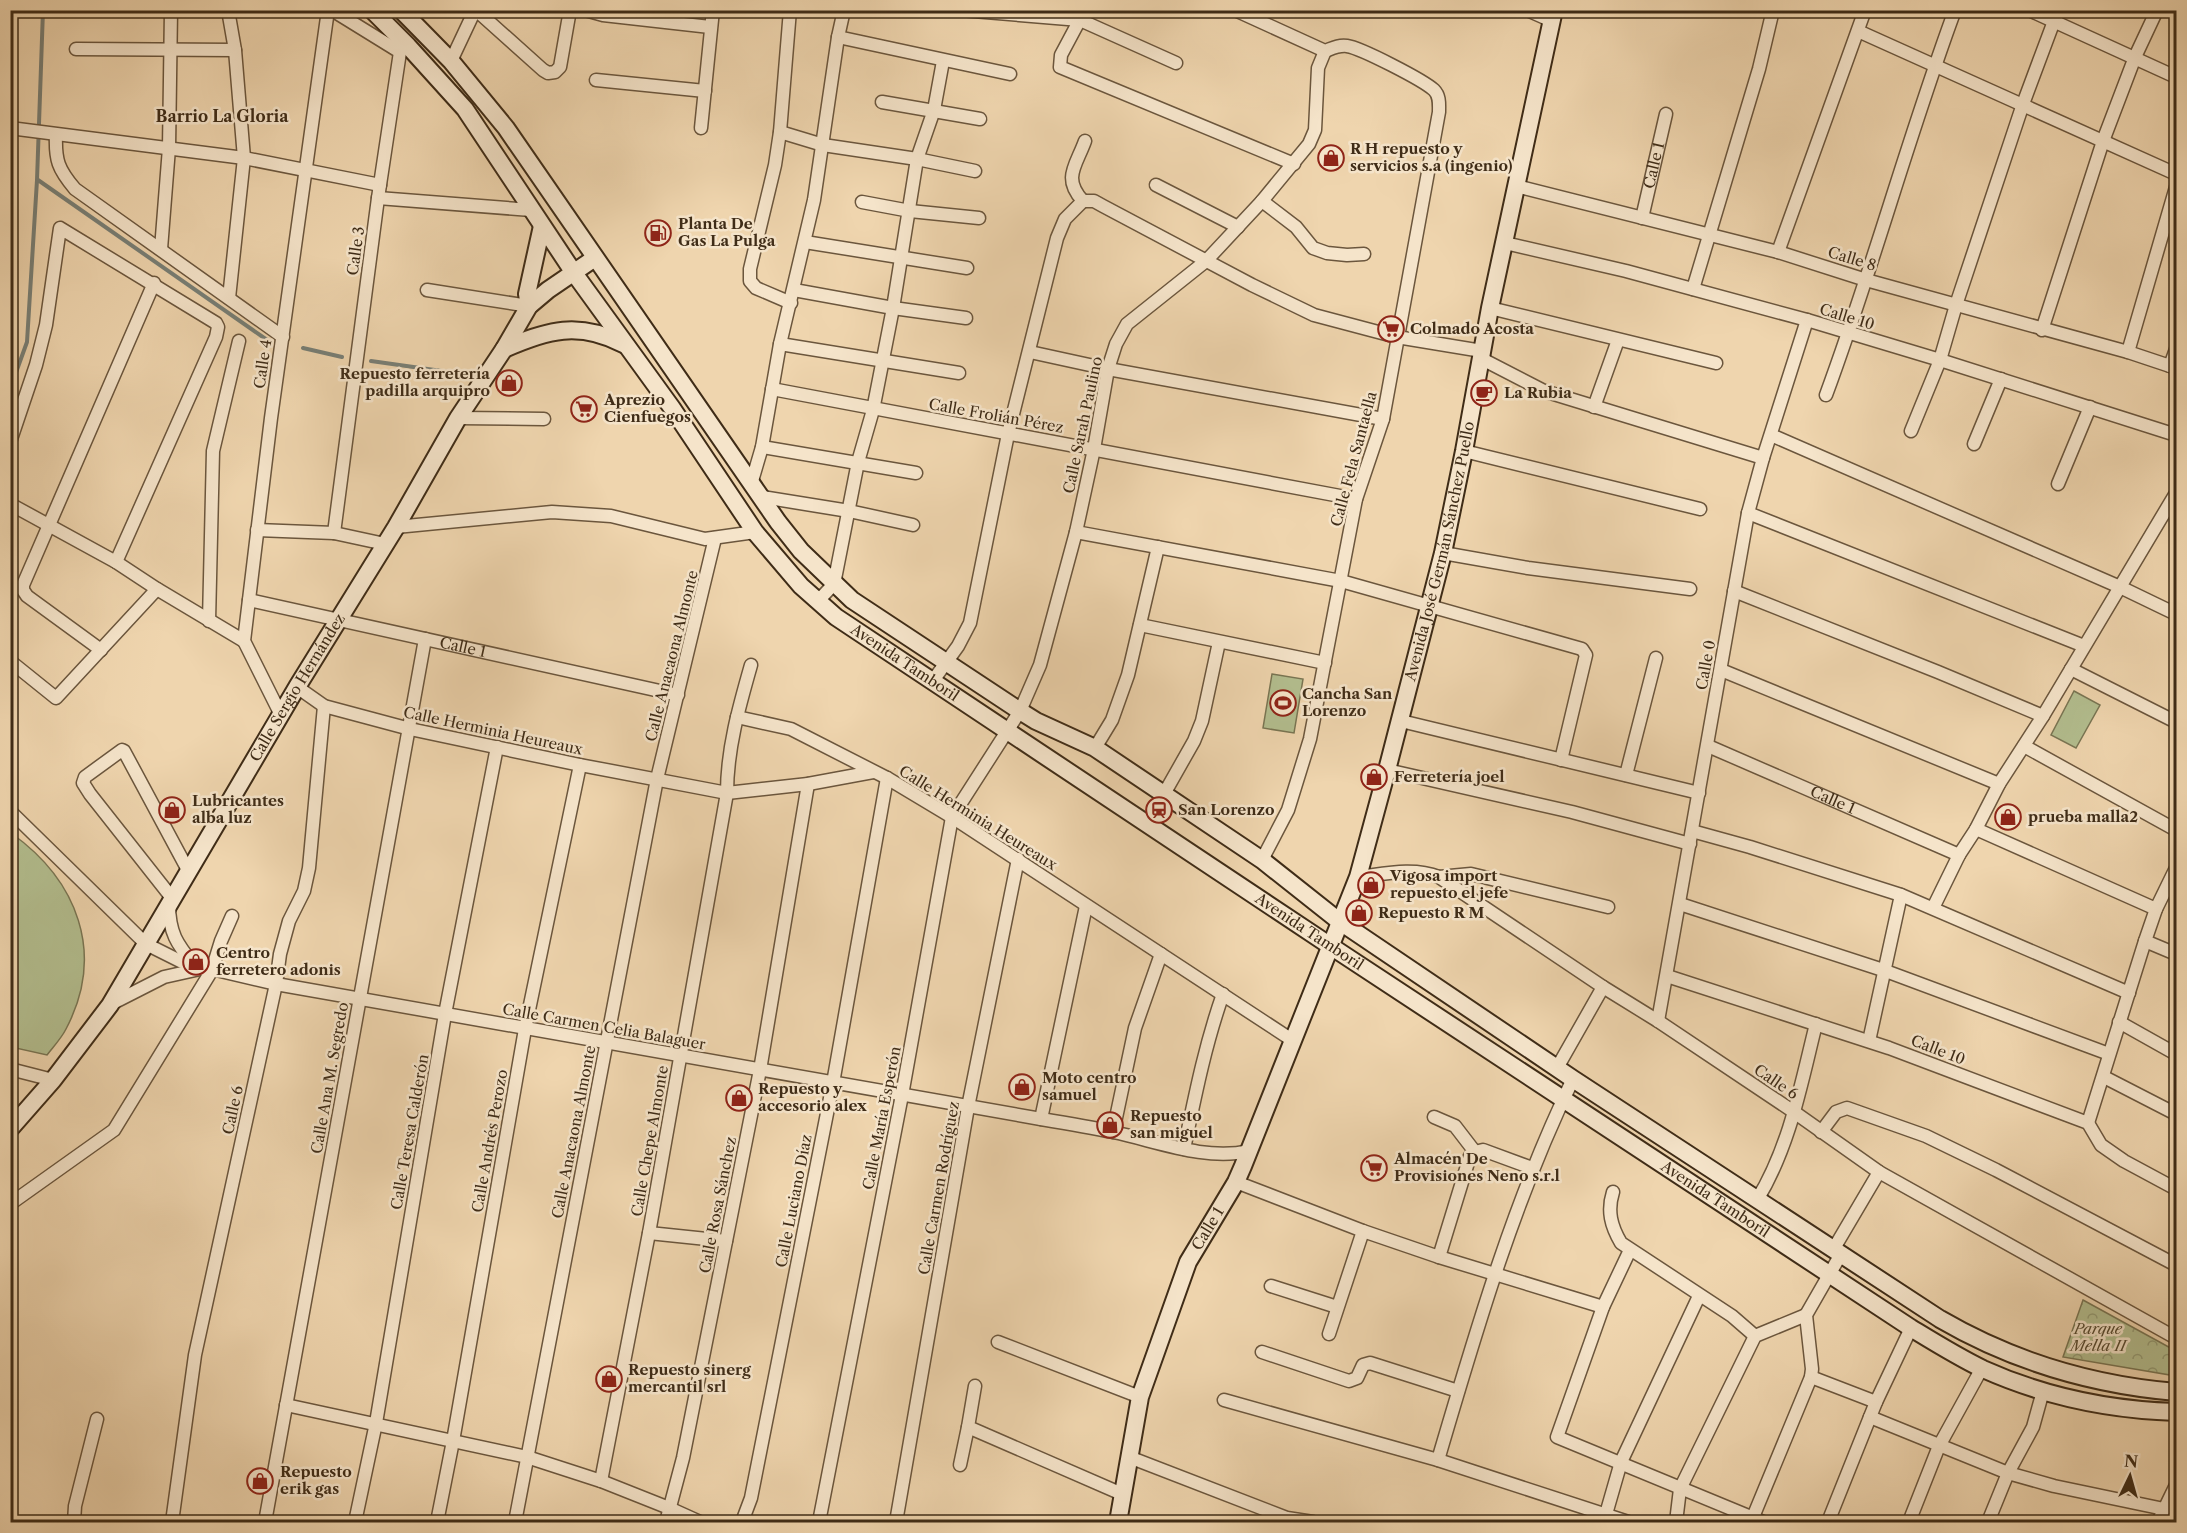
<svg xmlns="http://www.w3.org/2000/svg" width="2187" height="1533" viewBox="0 0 2187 1533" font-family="'Libre Caslon Text',serif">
	<defs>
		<pattern id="forest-crowns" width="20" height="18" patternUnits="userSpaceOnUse" patternTransform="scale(1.5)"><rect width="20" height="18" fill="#b3be8f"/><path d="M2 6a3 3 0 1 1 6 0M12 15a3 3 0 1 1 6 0" fill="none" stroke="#939b74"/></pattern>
	</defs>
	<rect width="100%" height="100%" fill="#efd5ae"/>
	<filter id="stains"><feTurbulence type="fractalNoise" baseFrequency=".00333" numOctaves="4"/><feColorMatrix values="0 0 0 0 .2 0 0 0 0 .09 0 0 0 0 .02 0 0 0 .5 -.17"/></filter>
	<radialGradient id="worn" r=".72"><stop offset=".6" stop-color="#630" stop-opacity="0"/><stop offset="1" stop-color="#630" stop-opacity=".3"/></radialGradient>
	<path fill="#b3be8f" stroke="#797553" stroke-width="1.5" d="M 1272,674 L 1303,679 L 1294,733 L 1263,728 Z
		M 2074,691 L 2100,705 L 2076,748 L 2051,735 Z
		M 11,833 C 77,880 106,953 66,1029 C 61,1039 53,1047 47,1055 L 11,1047 Z"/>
	<path fill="url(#forest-crowns)" stroke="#797553" stroke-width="1.5" d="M 2083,1300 L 2176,1351 L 2176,1376 L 2063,1357 Z"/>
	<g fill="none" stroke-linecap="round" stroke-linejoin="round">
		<path stroke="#787f76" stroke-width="4" d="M 38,180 L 270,342
			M 303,348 L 342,357
			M 371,361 L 470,375
			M 10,389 L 27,342 L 37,180 L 43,10"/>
		<g stroke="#6b563d" stroke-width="15">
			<g id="street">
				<path d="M 228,10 L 235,50 L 244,158 L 229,298"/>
				<path d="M 332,10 L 400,52 L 378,198 L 334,533"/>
				<path d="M 476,10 L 543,70 L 548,73 L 555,72 L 560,67 L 570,10"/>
				<path d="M 585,10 L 603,15 L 710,27"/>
				<path d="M 790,10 L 780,132 L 775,165 L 750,269 L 750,281 L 756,288 L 791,303"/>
				<path d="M 961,10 L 1080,20 L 1176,63"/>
				<path d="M 1085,10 L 1061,55 L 1060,67 L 1294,164"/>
				<path d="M 1235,10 L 1325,51 C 1333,48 1338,45 1347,46 C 1361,48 1423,80 1434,90 C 1440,96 1439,104 1439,112 L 1383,419 L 1356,499 L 1310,739 L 1288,810 L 1262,860"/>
				<path d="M 1527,10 L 1552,21"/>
				<path d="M 2029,10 L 2176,77"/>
				<path d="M 1858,31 L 2176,174"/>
				<path d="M 838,37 L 1010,74"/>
				<path d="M 76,49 L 235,50"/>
				<path d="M 451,61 L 475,10"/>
				<path d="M 596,80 L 705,91"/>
				<path d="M 882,102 L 980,119"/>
				<path d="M 10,128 L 244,158 L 380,185"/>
				<path d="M 701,128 L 713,10"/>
				<path d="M 780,132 L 823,145 L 917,159 L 975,171"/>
				<path d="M 56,135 C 55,160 58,169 75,189 L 283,337"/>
				<path d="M 1156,185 L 1238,227"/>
				<path d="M 1516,186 L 1778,252 L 1866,280 L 2128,352 L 2176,368"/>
				<path d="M 378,198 L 531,210"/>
				<path d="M 1083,201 L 1094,201 L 1103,206 L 1252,285 L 1314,315 L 1397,337 L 1482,351"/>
				<path d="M 1083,201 C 1062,178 1076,166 1085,141"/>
				<path d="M 1262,201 L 1296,227 L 1313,248 L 1327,253 L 1347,255 L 1364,254"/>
				<path d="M 862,202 L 910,211 L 979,218"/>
				<path id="s1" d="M 1642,218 L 1666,114"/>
				<path d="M 805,242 L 967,268"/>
				<path d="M 1505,243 L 1626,271 L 1807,320 L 1940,360 L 2176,435"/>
				<path d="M 161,249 L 169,148 L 171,10"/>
				<path d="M 1778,252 L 1865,10"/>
				<path d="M 1693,289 L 1759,69 L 1773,10"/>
				<path d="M 427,290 L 529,306"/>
				<path d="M 794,290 L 893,308 L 966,318"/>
				<path d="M 1490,308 L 1716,363"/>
				<path d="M 2042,330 L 2103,141 L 2135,57 L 2157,10"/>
				<path d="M 780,344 L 959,373"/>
				<path d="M 1030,352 L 1108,369 L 1383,419"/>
				<path d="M 2128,352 L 2176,187"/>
				<path d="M 1480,358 L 1544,391 L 1763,458"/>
				<path d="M 2170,366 L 2176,349"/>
				<path d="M 772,389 L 1356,499"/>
				<path d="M 1826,395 C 1873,268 1908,137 1955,10"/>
				<path d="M 1594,407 L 1618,340"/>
				<path d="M 458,418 L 544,419"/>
				<path d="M 1911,431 L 1940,360 L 1956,305 L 2023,104 L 2054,21 L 2060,10"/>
				<path d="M 1771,435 L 2120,587 L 2176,614"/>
				<path d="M 10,442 L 36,365 L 46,325 L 60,228 L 216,323 L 218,327 L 216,337 L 116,562"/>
				<path d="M 1974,444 L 2001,379"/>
				<path d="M 762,447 L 916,473"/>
				<path d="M 1464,451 L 1700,509"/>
				<path d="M 752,481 L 762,447 L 780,344 L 814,200 L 838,37 L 844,10"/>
				<path d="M 2058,484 L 2090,407"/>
				<path d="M 762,497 L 849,511 L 913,525"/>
				<path d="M 10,504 L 116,562 L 157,589 L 244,641"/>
				<path d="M 1748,513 L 2084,646"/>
				<path d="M 396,527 L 552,512 L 611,516 L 705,539 L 755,532"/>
				<path d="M 257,530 L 334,533 L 385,544"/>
				<path d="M 1076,532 L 1341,581 L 1582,649 L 1586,655 L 1561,760"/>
				<path d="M 1443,553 L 1528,568 L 1690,589"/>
				<path d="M 1734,591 L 1938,672 L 2043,716"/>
				<path id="s2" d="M 249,600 L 678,695"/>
				<path d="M 817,602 L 834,584 L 858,462 L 873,410 L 893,308 L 917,159 L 934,110 L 943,61"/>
				<path d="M 209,621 L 213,451 L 239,341"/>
				<path d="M 1140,625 L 1325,663"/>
				<path d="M 101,650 L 27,596 L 23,590 L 23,585 L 154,283"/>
				<path d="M 10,661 L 56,698 L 157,589"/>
				<path d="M 2071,669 L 2176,722"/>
				<path d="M 1721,670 L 1999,784"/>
				<path d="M 932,682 L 958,646 L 970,623 L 1008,434 L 1057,238 L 1065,219 L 1083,201"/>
				<path d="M 297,687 L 324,706 L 410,729 L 580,765 L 727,793 L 808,784 L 873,772"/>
				<path d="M 281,715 L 244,641 L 271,418 L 328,10"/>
				<path d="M 737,717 L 791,729 L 887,778 L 952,817 L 1292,1040"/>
				<path d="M 1401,721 L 1699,793"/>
				<path id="s3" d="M 1708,746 L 1959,855"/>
				<path d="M 2024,746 L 2176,830"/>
				<path d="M 1095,748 L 1112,720 L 1128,675 L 1158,547"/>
				<path d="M 1387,770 L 1572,812 L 1690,844"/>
				<path d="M 1626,775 L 1656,658"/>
				<path d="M 1164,794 L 1194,741 L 1202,721 L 1219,642"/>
				<path d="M 10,811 L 146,944 L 182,962 L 276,984 L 1041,1119 C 1065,1123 1089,1127 1113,1132 C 1157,1141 1205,1161 1249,1151"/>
				<path d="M 1976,829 L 2156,909"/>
				<path d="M 1692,831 L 1750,847 L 1901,895 L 2129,993"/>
				<path d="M 1358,877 C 1384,874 1413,867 1439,877 L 1603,987 L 1658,1021 L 1794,1112 L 1879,1172 L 2176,1338"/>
				<path d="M 1439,877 L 1471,874 L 1608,907"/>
				<path d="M 172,898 L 90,794 L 83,783 L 85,777 L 122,750 L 124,751 L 189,872"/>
				<path d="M 169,904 C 169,933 177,944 194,965"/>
				<path d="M 1680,904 L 1883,970 L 2109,1054"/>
				<path d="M 1933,908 L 1959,855 L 1976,829 L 1999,784 L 2043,716 L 2176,493"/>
				<path d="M 2145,941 L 2176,954"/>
				<path d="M 1667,976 L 1889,1048 L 2088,1123 L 2101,1145 L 2124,1161 L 2176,1189"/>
				<path d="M 111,1004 L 164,977 L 200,969"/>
				<path d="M 1658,1021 L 1748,513 L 1763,458 L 1807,320"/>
				<path d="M 2119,1022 L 2176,1054"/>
				<path d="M 1869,1041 L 1901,895"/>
				<path d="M 1557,1068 L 1603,987"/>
				<path d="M 10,1069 L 53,1080"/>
				<path d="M 2104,1077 L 2176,1114"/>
				<path d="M 1434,1117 L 1455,1126 L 1475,1152"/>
				<path d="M 1041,1119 L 1086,906"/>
				<path d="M 2088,1123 L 2145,941 L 2156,909 L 2176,868"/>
				<path d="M 1113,1132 L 1135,1028 L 1161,954"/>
				<path d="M 1821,1132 L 1836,1112 L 1847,1108 L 1926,1136 L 1996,1170 L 2176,1265"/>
				<path d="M 1184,1149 C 1195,1096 1205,1045 1223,994"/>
				<path d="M 1236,1182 L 1363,1231 L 1439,1257 L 1603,1307"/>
				<path d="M 1613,1192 C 1607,1211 1611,1226 1621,1243 L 1732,1316 L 1755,1336"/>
				<path d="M 1757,1200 C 1790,1146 1801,1084 1816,1024"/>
				<path d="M 10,1204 L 114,1130 L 212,970 L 221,941 L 232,916"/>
				<path d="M 649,1233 L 726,1241"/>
				<path d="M 1630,1250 L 1603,1307 L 1557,1437 L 1763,1522"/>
				<path d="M 1833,1250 L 1879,1172"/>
				<path d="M 1439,1257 L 1470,1156 L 1475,1152 L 1483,1150 L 1532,1168"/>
				<path d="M 1271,1286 L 1337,1307"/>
				<path d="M 1329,1334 L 1363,1231"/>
				<path d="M 998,1342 L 1140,1397"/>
				<path d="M 1262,1352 L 1349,1381 L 1357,1378 L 1363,1365 L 1370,1363 L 1458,1391"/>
				<path d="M 1811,1377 L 1876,1402"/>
				<path d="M 975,1386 L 968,1427 L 1122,1494"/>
				<path d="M 1224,1400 L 1438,1460 L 1628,1522"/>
				<path d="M 286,1405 L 527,1457 L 601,1481 L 669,1508 L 700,1522"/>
				<path d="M 1870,1417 L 2008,1473 L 2054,1486 L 2164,1509"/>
				<path d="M 1129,1457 L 1287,1518 L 1313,1522"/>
				<path d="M 1438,1460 C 1476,1331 1514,1200 1573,1079"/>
				<path d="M 960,1465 L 968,1427"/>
				<path d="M 601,1481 L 649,1233 L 727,793 C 727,749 739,707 751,665"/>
				<path d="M 1604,1521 L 1621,1462 L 1699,1296"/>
				<path d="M 74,1522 L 75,1506 L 97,1419"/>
				<path d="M 172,1522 L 195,1355 L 276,984 L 280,954 L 289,921 L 304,891 L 309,868 L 324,706"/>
				<path d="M 265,1522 L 425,639"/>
				<path d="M 355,1522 L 376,1423 L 445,1014 L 497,747"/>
				<path d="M 437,1522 L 453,1441 L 525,1029 L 580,765"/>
				<path d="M 515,1522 L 657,779 L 715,538"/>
				<path d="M 666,1522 L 683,1458 L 760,1070 L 808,784"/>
				<path d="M 742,1522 L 751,1498 L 833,1083 L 887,778"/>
				<path d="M 819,1522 L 902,1095 L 952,817 L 1020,711 L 1040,665 L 1076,532 L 1094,449 L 1108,369 L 1116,344 L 1127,324 L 1206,261 L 1262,201 L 1309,144 L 1315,130 L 1318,68 L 1325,51"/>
				<path d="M 896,1522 L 968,1107 L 1018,859"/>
				<path d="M 1676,1522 L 1680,1489 L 1755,1336 L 1806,1315"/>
				<path d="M 1751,1522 L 1811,1377 L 1812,1369 L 1806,1315 L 1841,1254"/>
				<path d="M 1828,1522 L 1876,1402 L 1911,1328"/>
				<path d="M 1909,1522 L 1939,1446 L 1982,1368"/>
				<path d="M 1988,1522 L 2008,1473 L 2033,1427 L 2043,1391"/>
				<path d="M 2158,1522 L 2176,1485"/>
			</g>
		</g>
		<g stroke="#3f2c17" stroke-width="20">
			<g id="secondary">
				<path id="s4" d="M 372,10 L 408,46 L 465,109 L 574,273 L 672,408 L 755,532 L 801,586 L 836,617 L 1329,945 L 1911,1328 C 1934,1342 1958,1357 1983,1369 C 2043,1396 2111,1410 2176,1412"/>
				<path d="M 401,10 L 451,61 L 506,128 L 778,522 L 801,551 L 852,600 L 1020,711 L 1036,721 L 1095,748 L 1262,860 L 1339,921 L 1573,1079 L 1940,1319 C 2014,1362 2092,1385 2176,1392"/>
				<path d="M 529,306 L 527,294 L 542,226"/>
				<path d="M 504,349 C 547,330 579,321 623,344"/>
				<path id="s5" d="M 10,1129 L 53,1080 L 110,1005 L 297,687 L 396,527 L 458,418 L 504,349 L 529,306 L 548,290 L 595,258"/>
				<path id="s6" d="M 1118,1522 L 1140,1397 L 1188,1262 L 1236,1182 L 1243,1166 L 1358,877 L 1387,770 L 1443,553 L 1464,451 L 1490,308 L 1554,10"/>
			</g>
		</g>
		<use href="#street" stroke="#f5e4ca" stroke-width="12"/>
		<use href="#secondary" stroke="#f5e4ca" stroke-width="16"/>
	</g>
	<defs>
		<g id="shop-ring" transform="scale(1.35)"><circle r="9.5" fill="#f5e4ca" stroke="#8f2418" stroke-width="1.5"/><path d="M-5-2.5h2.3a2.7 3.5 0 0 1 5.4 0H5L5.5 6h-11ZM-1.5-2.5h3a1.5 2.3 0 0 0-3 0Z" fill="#8f2418"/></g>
		<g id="fuel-ring" transform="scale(1.35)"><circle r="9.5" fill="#f5e4ca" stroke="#8f2418" stroke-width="1.5"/><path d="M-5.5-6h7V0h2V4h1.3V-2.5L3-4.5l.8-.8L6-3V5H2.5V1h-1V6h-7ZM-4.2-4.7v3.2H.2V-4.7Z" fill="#8f2418"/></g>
		<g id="supermarket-ring" transform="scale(1.35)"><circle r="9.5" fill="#f5e4ca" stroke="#8f2418" stroke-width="1.5"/><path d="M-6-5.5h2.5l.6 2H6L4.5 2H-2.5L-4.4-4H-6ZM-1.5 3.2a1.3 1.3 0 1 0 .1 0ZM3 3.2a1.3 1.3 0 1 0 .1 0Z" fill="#8f2418"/></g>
		<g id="cafe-ring" transform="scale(1.35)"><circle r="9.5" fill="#f5e4ca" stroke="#8f2418" stroke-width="1.5"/><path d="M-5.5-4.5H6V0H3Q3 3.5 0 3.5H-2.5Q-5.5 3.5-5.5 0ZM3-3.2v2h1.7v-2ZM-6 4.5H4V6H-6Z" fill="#8f2418"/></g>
		<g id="stadium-ring" transform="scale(1.35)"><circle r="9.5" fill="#f5e4ca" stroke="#8f2418" stroke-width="1.5"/><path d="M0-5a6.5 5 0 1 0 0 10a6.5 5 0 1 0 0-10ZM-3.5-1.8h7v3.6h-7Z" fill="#8f2418"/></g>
		<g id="station-ring" transform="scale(1.35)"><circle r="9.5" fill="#f5e4ca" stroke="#8f2418" stroke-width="1.5"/><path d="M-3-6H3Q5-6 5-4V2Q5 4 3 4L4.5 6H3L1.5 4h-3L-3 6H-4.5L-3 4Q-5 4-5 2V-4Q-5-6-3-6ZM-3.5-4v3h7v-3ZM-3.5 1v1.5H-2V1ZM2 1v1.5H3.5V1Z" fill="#8f2418"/></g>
	</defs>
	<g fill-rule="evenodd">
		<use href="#shop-ring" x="1331" y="158"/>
		<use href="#fuel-ring" x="658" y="233"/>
		<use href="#supermarket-ring" x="1391" y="329"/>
		<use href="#shop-ring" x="509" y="383"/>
		<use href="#cafe-ring" x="1484" y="393"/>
		<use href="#supermarket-ring" x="584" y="409"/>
		<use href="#stadium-ring" x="1283" y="703"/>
		<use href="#shop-ring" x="1374" y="777"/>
		<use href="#shop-ring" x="172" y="810"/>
		<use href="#station-ring" x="1159" y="810"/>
		<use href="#shop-ring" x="2008" y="817"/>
		<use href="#shop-ring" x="1371" y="885"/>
		<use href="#shop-ring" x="1359" y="913"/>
		<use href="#shop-ring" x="196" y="962"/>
		<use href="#shop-ring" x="1022" y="1087"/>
		<use href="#shop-ring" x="739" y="1098"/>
		<use href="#shop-ring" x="1110" y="1125"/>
		<use href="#supermarket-ring" x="1374" y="1168"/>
		<use href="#shop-ring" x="609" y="1379"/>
		<use href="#shop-ring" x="260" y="1481"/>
	</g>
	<g text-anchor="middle" stroke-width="5" stroke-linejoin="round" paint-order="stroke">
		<g font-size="15" font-weight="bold" fill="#3f2c17" stroke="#f5e4ca" text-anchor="start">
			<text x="1350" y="154">R H repuesto y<tspan x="1350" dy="17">servicios s.a (ingenio)</tspan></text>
			<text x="678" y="229">Planta De<tspan x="678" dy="17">Gas La Pulga</tspan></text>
			<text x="1410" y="334">Colmado Acosta</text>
			<text x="490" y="379" text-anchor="end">Repuesto ferretería<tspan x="490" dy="17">padilla arquipro</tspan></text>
			<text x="1504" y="398">La Rubia</text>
			<text x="604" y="405">Aprezio<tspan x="604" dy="17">Cienfuegos</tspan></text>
			<text x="1302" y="699">Cancha San<tspan x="1302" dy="17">Lorenzo</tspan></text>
			<text x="1394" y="782">Ferretería joel</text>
			<text x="192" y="806">Lubricantes<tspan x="192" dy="17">alba luz</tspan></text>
			<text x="1178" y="815">San Lorenzo</text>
			<text x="2028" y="822">prueba malla2</text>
			<text x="1390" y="881">Vigosa import<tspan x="1390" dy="17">repuesto el jefe</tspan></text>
			<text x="1378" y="918">Repuesto R M</text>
			<text x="216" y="958">Centro<tspan x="216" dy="17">ferretero adonis</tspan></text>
			<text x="1042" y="1083">Moto centro<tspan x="1042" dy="17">samuel</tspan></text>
			<text x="758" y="1094">Repuesto y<tspan x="758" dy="17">accesorio alex</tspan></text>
			<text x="1130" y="1121">Repuesto<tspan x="1130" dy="17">san miguel</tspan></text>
			<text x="1394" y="1164">Almacén De<tspan x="1394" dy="17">Provisiones Neno s.r.l</tspan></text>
			<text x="628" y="1375">Repuesto sinerg<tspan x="628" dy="17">mercantil srl</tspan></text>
			<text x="280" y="1477">Repuesto<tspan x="280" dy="17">erik gas</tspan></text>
		</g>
		<g font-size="15" fill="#3f2c17" stroke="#f5e4ca">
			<text dy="5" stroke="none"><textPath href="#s1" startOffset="54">Calle 1</textPath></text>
			<text transform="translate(356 251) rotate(-82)" y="5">Calle 3</text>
			<text transform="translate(1852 259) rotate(17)" y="5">Calle 8</text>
			<text transform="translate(1847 317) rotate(17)" y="5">Calle 10</text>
			<text transform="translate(263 364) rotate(-82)" y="5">Calle 4</text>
			<text transform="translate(996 416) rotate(10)" y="5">Calle Frolián Pérez</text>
			<text transform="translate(1083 425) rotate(-78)" y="5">Calle Sarah Paulino</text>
			<text transform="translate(1354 459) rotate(-75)" y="5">Calle Fela Santaella</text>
			<text dy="5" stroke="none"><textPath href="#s6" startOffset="1028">Avenida José Germán Sánchez Puello</textPath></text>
			<text dy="5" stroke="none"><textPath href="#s2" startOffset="219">Calle 1</textPath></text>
			<text transform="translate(672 656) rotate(-76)" y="5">Calle Anacaona Almonte</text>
			<text dy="5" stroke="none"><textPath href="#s4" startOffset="849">Avenida Tamboril</textPath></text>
			<text transform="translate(1706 665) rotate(-80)" y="5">Calle 0</text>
			<text dy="5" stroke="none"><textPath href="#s5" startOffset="528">Calle Sergio Hernández</textPath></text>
			<text transform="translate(493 731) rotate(12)" y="5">Calle Herminia Heureaux</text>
			<text dy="5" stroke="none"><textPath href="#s3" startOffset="136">Calle 1</textPath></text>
			<text transform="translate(978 818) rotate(32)" y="5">Calle Herminia Heureaux</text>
			<text dy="5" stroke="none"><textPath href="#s4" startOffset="1335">Avenida Tamboril</textPath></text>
			<text transform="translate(604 1027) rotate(10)" y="5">Calle Carmen Celia Balaguer</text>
			<text transform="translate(1938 1050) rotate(21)" y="5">Calle 10</text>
			<text transform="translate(330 1078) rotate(-80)" y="5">Calle Ana M. Segredo</text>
			<text transform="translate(1776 1082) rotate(34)" y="5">Calle 6</text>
			<text transform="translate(233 1110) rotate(-78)" y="5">Calle 6</text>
			<text transform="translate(882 1118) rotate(-79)" y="5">Calle María Esperón</text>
			<text transform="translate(410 1132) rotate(-80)" y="5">Calle Teresa Calderón</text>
			<text transform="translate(574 1132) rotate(-79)" y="5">Calle Anacaona Almonte</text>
			<text transform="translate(490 1141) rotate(-80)" y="5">Calle Andrés Perozo</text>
			<text transform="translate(650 1141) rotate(-80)" y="5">Calle Chepe Almonte</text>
			<text transform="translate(939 1188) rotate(-80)" y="5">Calle Carmen Rodríguez</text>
			<text dy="5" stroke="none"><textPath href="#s4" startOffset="1821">Avenida Tamboril</textPath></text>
			<text transform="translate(794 1201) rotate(-79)" y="5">Calle Luciano Díaz</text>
			<text transform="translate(718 1205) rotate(-79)" y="5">Calle Rosa Sánchez</text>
			<text dy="5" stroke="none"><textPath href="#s6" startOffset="309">Calle 1</textPath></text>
		</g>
		<g font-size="15" font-style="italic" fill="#56492f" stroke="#f5e4ca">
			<text x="2098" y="1334">Parque<tspan x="2098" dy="17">Mella II</tspan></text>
		</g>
		<g font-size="16" font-weight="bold" fill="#3f2c17" stroke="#f5e4ca">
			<text x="222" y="122">Barrio La Gloria</text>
		</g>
	</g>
	<rect width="2187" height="1533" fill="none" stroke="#efd5ae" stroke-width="36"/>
	<rect x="12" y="12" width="2163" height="1509" fill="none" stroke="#3f2c17" stroke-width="3"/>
	<rect x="18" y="18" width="2151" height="1497" fill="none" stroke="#3f2c17" stroke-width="1.5"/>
	<g transform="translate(2130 1476) rotate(5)" stroke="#f5e4ca" stroke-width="4.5" paint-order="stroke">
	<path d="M0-4.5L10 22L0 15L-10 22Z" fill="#3f2c17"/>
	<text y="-9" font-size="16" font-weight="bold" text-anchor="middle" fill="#3f2c17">N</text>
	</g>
	<rect width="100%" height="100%" filter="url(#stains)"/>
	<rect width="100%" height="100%" fill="url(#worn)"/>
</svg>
